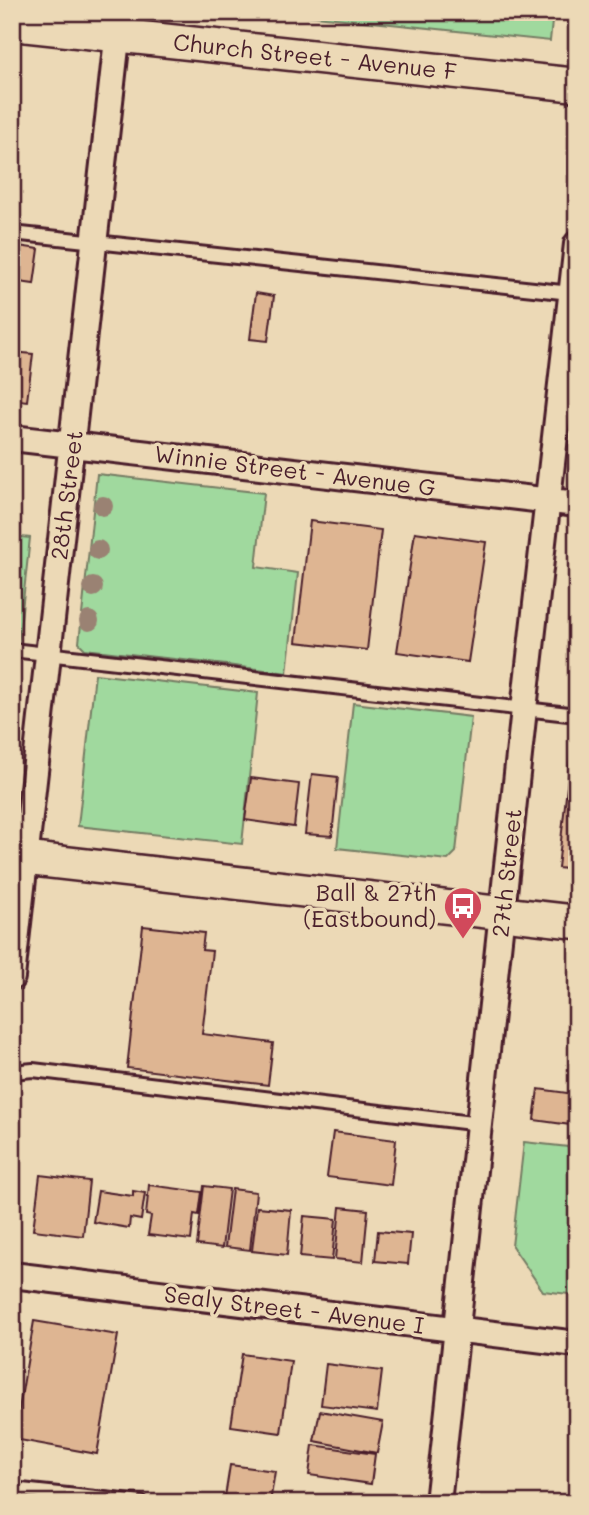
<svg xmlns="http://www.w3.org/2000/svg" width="589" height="1515" viewBox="0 0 589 1515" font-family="Mali,sans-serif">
	<rect width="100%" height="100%" fill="#ecd9b6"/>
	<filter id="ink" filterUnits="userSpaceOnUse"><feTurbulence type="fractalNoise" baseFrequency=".0143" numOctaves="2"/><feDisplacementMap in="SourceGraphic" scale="14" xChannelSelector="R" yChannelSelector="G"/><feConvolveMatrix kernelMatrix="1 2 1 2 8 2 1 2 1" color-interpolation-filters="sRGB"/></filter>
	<g filter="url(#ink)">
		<path fill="#a0d99e" stroke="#757c64" stroke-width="2" d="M 278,12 L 553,12 L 550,41 Z
			M 97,474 L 264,493 L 256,567 L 298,573 L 287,673 C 220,663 152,657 85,649 L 79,643 Z
			M 12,536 L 30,538 L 18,646 L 12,646 Z
			M 95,674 L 258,693 L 242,844 L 78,826 Z
			M 353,703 L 471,717 L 456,852 L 448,860 L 337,848 Z
			M 524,1142 L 577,1148 L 577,1295 L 543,1291 L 512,1246 Z"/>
		<path fill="#deb592" stroke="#4a1f2b" stroke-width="2" d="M 12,245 L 39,249 L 34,284 L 12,281 Z
			M 256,293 L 274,296 L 268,341 L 250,339 Z
			M 12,352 L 33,354 L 27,401 L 12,399 Z
			M 310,521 L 381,530 L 367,650 L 296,642 Z
			M 415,532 L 486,542 L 468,662 L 397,652 Z
			M 574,723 L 577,724 L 577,870 L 558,868 Z
			M 312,774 L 338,777 L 332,836 L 305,834 Z
			M 251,778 L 299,784 L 294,827 L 245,820 Z
			M 143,926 L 204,933 L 202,950 L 212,951 L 202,1034 L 273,1043 L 268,1085 L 127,1068 Z
			M 538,1089 L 575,1094 L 571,1125 L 534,1120 Z
			M 333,1132 L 396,1140 L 391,1185 L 327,1177 Z
			M 40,1175 L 89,1181 L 83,1236 L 33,1230 Z
			M 149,1185 L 202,1192 L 199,1215 L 194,1214 L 191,1240 L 148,1235 L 151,1216 L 146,1215 Z
			M 204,1186 L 229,1189 L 222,1248 L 197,1245 Z
			M 232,1189 L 256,1192 L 250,1250 L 225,1247 Z
			M 98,1191 L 133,1196 L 133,1191 L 145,1193 L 141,1220 L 130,1218 L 129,1228 L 93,1222 Z
			M 257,1207 L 291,1210 L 287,1255 L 252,1251 Z
			M 340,1207 L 368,1210 L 363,1262 L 335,1259 Z
			M 304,1216 L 336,1219 L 332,1260 L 300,1257 Z
			M 378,1231 L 411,1234 L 408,1264 L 375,1261 Z
			M 34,1321 L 118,1335 L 97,1454 L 14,1439 Z
			M 242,1354 L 291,1361 L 281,1433 L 231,1426 Z
			M 326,1364 L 382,1371 L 377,1412 L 321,1405 Z
			M 320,1411 L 383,1422 L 377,1453 L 314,1441 Z
			M 313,1445 L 375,1454 L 371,1484 L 309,1475 Z
			M 230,1465 L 275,1471 L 270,1503 L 225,1497 Z"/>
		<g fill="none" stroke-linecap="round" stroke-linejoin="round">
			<g stroke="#4a1f2b" stroke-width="18">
				<path id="service" d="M 12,233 L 571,293
					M 12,650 L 577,715
					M 12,1072 L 33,1070 L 480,1124
					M 12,1489 L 142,1503"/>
			</g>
			<g stroke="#4a1f2b" stroke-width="30">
				<path id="minor" d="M 12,438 L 577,504
					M 12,977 L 120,12
					M 12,1275 L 577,1344
					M 438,1503 L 524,709 L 577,244"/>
			</g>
			<g stroke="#4a1f2b" stroke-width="37">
				<path id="tertiary" d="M 12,24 L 577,85
					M 12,857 L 577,922"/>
			</g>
			<use href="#service" stroke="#ecd9b6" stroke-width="12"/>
			<use href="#minor" stroke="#ecd9b6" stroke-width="24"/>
			<use href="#tertiary" stroke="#ecd9b6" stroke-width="32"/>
		</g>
		<g fill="#9a8273">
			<circle cx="103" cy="506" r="10"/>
			<circle cx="98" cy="550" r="10"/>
			<circle cx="93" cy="587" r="10"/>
			<circle cx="89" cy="621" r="10"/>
		</g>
	</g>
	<defs>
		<g id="bus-pin" transform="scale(2.0125)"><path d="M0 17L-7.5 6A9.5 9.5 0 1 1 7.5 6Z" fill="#d1495b" stroke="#ecd9b6"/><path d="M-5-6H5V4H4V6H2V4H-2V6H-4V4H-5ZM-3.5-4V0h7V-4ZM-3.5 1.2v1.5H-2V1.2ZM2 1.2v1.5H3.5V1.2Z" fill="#fff"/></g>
	</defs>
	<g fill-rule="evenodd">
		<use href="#bus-pin" x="463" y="906"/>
	</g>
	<g text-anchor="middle" stroke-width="7" stroke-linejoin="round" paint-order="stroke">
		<g font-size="23" fill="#4a1f2b" stroke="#ecd9b6">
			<text transform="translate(315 57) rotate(6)" y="8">Church Street - Avenue F</text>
			<text transform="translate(295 471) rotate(7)" y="8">Winnie Street - Avenue G</text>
			<text transform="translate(67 495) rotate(-83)" y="8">28th Street</text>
			<text transform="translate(507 873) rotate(-84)" y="8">27th Street</text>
			<text transform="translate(294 1310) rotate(7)" y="8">Sealy Street - Avenue I</text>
		</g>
		<g font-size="23" fill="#4a1f2b" stroke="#ecd9b6" text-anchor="end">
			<text x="436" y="901">Ball &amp; 27th<tspan x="436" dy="26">(Eastbound)</tspan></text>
		</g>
	</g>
	<rect width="589" height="1515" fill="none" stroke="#ecd9b6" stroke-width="42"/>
	<rect x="21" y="21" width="547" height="1473" fill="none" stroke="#4a1f2b" stroke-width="2.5" filter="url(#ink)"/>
</svg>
